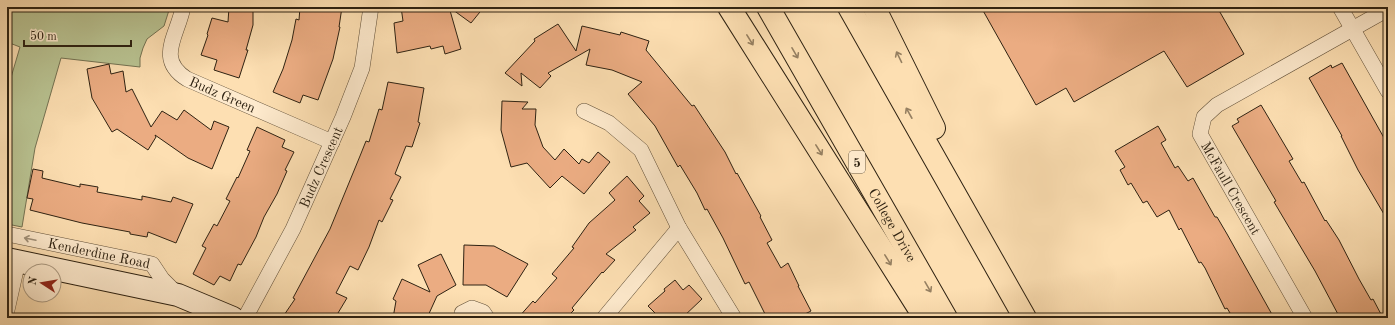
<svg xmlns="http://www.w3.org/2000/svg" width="1395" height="325" viewBox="0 0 1395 325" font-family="'Old Standard TT',serif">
	<rect width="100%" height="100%" fill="#fddfb2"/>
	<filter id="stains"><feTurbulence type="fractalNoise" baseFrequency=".005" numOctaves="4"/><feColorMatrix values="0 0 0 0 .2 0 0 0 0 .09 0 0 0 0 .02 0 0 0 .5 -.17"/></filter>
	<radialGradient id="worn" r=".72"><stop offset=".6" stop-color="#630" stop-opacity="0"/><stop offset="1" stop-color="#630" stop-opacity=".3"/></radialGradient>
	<path fill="#b9c392" stroke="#747252" d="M 7,7 L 170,7 L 164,26 L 147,39 L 143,48 L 140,58 L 140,67 L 61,58 L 35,148 L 22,227 L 7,224 L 7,91 L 20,47 L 7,42 Z"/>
	<path fill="#ebac82" stroke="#2e2212" d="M 229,7 L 253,7 L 253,25 L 246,50 L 248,50 L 239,78 L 214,70 L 217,60 L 201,55 L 208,35 L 207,34 L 212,18 L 228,22 Z
		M 300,7 L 342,7 L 339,27 L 340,27 L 333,59 L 318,100 L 303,95 L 300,103 L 273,92 L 283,69 L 292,40 L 296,19 L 299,20 Z
		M 401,7 L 484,7 L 471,23 L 449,7 L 461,49 L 445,54 L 443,46 L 431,49 L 430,46 L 397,53 L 394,23 L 403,21 Z
		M 981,7 L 1217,7 L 1244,54 L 1187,87 L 1164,51 L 1074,102 L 1066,88 L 1036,105 Z
		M 558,24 L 576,51 L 582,26 L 620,35 L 621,32 L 649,41 L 646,50 L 692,106 L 694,105 L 725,152 L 736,174 L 737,173 L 761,216 L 760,217 L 772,240 L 767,243 L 781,268 L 788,263 L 799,286 L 798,286 L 811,311 L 797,318 L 767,318 L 749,282 L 745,284 L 723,238 L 707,209 L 705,210 L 697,193 L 680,165 L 678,167 L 655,126 L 628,94 L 642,82 L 612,70 L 586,65 L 590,49 L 548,73 L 551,76 L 540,88 L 521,73 L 522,86 L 505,73 L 535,41 L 534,39 Z
		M 1342,63 L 1388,145 L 1388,221 L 1358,170 L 1341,136 L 1342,136 L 1309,78 L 1331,65 L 1332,68 Z
		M 109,64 L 111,74 L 123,71 L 126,92 L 132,89 L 151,127 L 162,111 L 177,120 L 184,110 L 211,130 L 214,121 L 229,127 L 212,169 L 188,158 L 155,135 L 156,137 L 148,150 L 117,129 L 112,132 L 92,98 L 87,69 Z
		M 388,82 L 424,88 L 418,122 L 420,123 L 412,147 L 406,146 L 395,174 L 401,177 L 390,199 L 393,200 L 382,222 L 379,220 L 369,247 L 358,270 L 350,266 L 336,293 L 347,298 L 335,318 L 282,318 L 295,299 L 293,298 L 330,229 L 360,156 L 366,141 L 369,142 L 379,109 L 382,110 Z
		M 502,101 L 528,102 L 522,109 L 536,109 L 535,125 L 543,147 L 555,160 L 564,149 L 579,164 L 582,159 L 589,163 L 598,152 L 610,162 L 584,194 L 562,176 L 550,188 L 527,163 L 511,167 L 501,130 Z
		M 1261,105 L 1293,159 L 1289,161 L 1302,183 L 1304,182 L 1325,221 L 1326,220 L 1339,240 L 1359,279 L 1371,300 L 1373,299 L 1383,318 L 1340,318 L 1315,271 L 1274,202 L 1276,201 L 1232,126 L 1239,122 L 1237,119 Z
		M 1158,126 L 1166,140 L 1161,143 L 1175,168 L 1178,166 L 1188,181 L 1193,178 L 1215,217 L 1217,217 L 1227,234 L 1274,318 L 1233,318 L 1227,308 L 1225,309 L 1205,268 L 1201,262 L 1199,263 L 1181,228 L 1179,230 L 1169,210 L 1157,217 L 1147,201 L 1143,203 L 1131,183 L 1128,185 L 1120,170 L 1125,167 L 1115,151 Z
		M 257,127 L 285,140 L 282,147 L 294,152 L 285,170 L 287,171 L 277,194 L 264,217 L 256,237 L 241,265 L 238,264 L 230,281 L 220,276 L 214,285 L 193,274 L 206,248 L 202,246 L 214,224 L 217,226 L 230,201 L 226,199 L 237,177 L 238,178 L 250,151 L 247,150 Z
		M 33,169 L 43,171 L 42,178 L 80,187 L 80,184 L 98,187 L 97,192 L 142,200 L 142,196 L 171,202 L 173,197 L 193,204 L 176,243 L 148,232 L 147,237 L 130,234 L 130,232 L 82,223 L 30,210 L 33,199 L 27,198 Z
		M 627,176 L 644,196 L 639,201 L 650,213 L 633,227 L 636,230 L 606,254 L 615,260 L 603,273 L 602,272 L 572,308 L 574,310 L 566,318 L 518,318 L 533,301 L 535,303 L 557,278 L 552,274 L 574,248 L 572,247 L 589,223 L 615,200 L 609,193 Z
		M 464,245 L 494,246 L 528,264 L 507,297 L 486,285 L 463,285 Z
		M 441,254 L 456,285 L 437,296 L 427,318 L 393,318 L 396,301 L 393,299 L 402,279 L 430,292 L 418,265 Z
		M 675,280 L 683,290 L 689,285 L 702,299 L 682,318 L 660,318 L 648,306 L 665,291 L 664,289 Z"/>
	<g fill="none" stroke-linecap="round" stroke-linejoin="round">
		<g stroke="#62513a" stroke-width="16">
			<g id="street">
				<path id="s1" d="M 183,7 C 178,35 155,59 187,79 L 332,142"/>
				<path d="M 1340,7 L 1388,91"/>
				<path d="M 584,111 L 609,123 L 641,150 L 679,228 L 734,318"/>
				<path id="s2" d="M 7,234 L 152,264 L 162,279 L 178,295"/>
				<path d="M 7,310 L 18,261"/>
				<path id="s3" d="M 245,318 L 293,229 L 343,117 L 362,68 L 371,7"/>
				<path d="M 461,318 L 462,313 L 472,308 L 483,312 L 487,318"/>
				<path d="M 604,318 L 679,228"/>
				<path d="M 1305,318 L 1200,134 L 1204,117 L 1217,105 L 1388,9"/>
			</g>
		</g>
		<g stroke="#2e2212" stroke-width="24">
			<path id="secondary" d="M 7,259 L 178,295 L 233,318"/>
		</g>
		<g stroke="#2e2212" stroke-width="24">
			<g id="highway">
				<path d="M 729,7 L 925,318"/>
				<path id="s4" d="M 768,7 L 946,318"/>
				<path d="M 849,7 L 1025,318"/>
				<path d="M 874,7 L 934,128"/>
			</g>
		</g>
		<use href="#street" stroke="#feeacd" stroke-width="15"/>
		<use href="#secondary" stroke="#feeacd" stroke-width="22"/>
		<use href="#highway" stroke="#fddfb2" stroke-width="22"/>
	</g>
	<defs><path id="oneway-shaft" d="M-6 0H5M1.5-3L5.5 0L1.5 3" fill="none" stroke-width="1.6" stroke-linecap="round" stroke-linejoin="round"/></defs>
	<g stroke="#968062">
		<use href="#oneway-shaft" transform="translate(750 40) rotate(58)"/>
		<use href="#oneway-shaft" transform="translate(795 53) rotate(60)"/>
		<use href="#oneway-shaft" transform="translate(899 57) rotate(-116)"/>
		<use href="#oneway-shaft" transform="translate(909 113) rotate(-119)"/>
		<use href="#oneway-shaft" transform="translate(819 150) rotate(58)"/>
		<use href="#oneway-shaft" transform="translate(888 260) rotate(58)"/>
		<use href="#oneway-shaft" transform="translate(928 287) rotate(60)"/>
	</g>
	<use stroke="#a09079" href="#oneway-shaft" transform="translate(30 239) rotate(-168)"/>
	<g text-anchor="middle" stroke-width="3.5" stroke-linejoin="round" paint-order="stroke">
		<rect fill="#feeacd" stroke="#6c5e4a" stroke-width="1" x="849" y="151" width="16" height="22" rx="3"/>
		<g font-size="13" font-weight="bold" fill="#2e2212">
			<text x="857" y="167">5</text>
		</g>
		<g font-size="14" fill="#2e2212" stroke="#feeacd">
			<text dy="5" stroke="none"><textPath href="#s1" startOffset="119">Budz Green</textPath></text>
			<text dy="5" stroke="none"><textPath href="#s3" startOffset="169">Budz Crescent</textPath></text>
			<text transform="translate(1231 188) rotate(60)" y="5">McFaull Crescent</text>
			<text dy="5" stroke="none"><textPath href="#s4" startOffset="251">College Drive</textPath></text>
			<text dy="5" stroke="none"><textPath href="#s2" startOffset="94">Kenderdine Road</textPath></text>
		</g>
	</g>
	<rect width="1395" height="325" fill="none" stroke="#fddfb2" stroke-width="24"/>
	<rect x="8" y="8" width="1379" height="309" fill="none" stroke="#2e2212" stroke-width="2"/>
	<rect x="12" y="12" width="1371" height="301" fill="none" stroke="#2e2212"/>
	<g transform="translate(42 283) rotate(282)"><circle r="19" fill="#feeacd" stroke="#ab9a82"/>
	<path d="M0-3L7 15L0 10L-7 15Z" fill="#8f2418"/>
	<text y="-6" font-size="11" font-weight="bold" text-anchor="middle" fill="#2e2212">N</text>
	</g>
	<path d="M24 40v6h107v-6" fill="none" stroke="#2e2212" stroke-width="2"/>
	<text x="30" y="40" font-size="12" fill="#2e2212" stroke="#feeacd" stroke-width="3" paint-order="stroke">50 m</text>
	<rect width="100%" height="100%" filter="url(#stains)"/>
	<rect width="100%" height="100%" fill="url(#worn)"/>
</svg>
